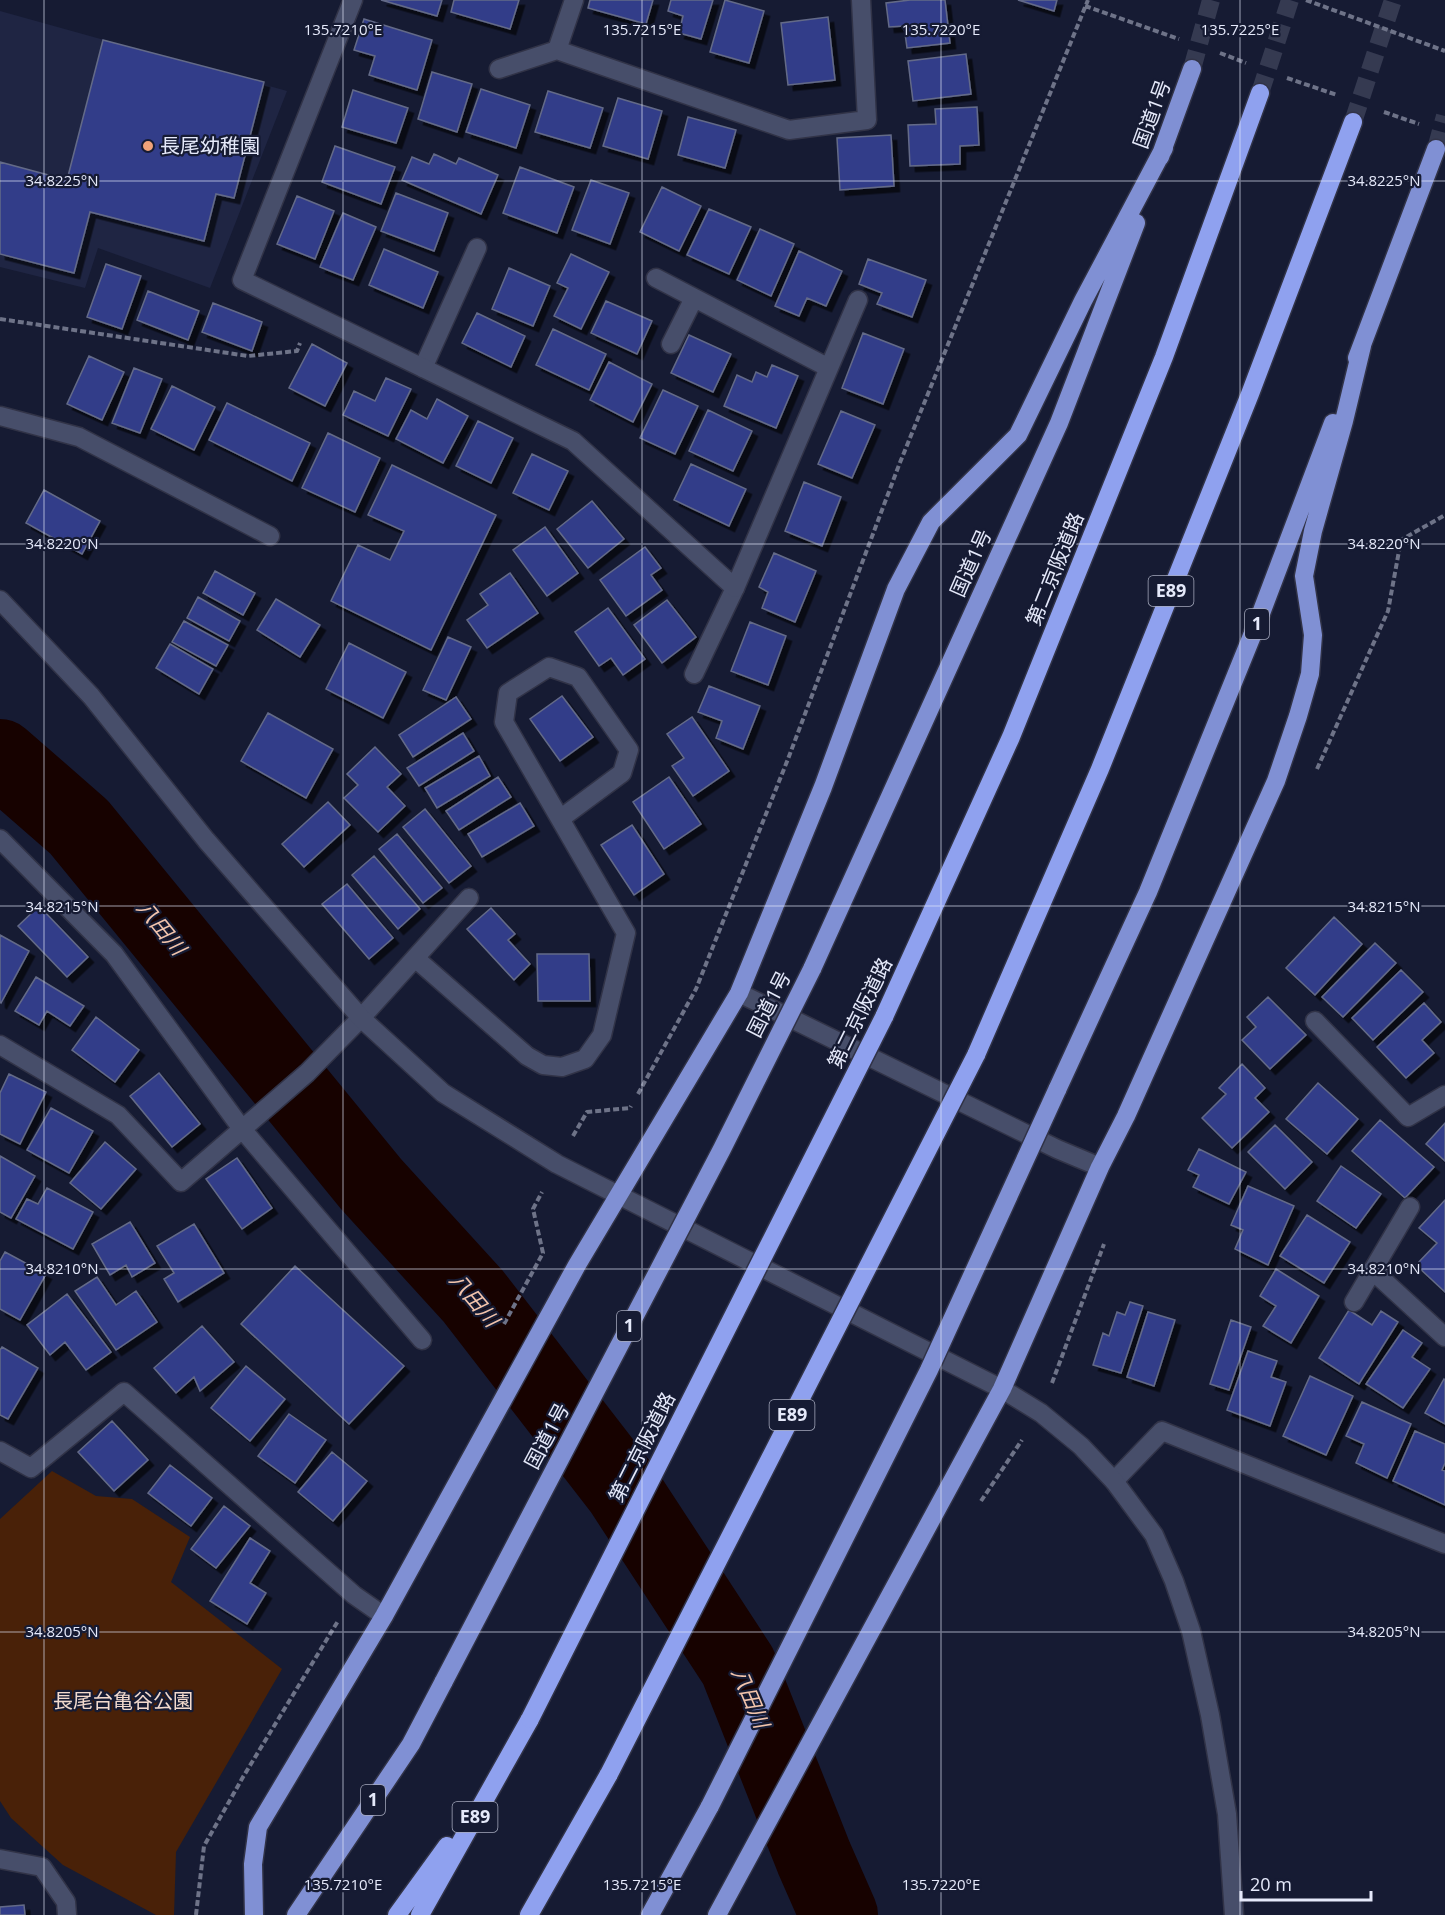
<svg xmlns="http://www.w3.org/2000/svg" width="1445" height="1915" viewBox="0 0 1445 1915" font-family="'Open Sans','Noto Sans JP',sans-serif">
	<defs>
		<filter id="shadow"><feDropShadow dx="5.5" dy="5.5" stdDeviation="0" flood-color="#0009"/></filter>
	</defs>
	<rect width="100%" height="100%" fill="#161b33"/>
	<path fill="#1f2543" d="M 0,11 L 287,91 L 210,288 L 98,248 L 85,288 L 0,267 Z"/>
	<path fill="#492108" d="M 52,1471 L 96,1496 L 132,1499 L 190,1537 L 171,1582 L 282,1669 L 176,1852 L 174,1915 L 156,1915 L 63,1865 L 11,1818 L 0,1801 L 0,1519 Z"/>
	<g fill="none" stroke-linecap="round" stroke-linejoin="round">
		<path stroke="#170200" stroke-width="78" d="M 0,758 L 79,827 L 371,1184 L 473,1296 L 623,1490 L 738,1666 L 814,1858 L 839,1915"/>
	</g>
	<path fill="#333d89" stroke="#646b88" stroke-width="1.5" filter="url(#shadow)" d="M 381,0 L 442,0 L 437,16 Z
		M 454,0 L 519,0 L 510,29 L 451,12 Z
		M 590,0 L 653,0 L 646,24 L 588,8 Z
		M 671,0 L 713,0 L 701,39 L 679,33 L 683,16 L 668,11 Z
		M 725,0 L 764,11 L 749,63 L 710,52 Z
		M 910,0 L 945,0 L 950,43 L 907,48 L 904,26 L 889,27 L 886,3 Z
		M 1018,0 L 1057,0 L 1054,11 Z
		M 828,17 L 835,80 L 788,85 L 781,23 Z
		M 364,19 L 432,40 L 417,90 L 369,75 L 375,56 L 354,50 Z
		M 103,40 L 264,82 L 234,198 L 216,194 L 204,241 L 90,212 L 74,273 L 0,254 L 0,162 L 67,180 Z
		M 966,54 L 971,94 L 913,101 L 908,61 Z
		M 432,72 L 472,84 L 457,132 L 418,119 Z
		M 481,89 L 530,105 L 516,148 L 466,132 Z
		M 353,90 L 408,108 L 396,143 L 342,127 Z
		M 548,91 L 603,108 L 590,148 L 535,132 Z
		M 618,98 L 662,111 L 648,159 L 603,146 Z
		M 977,107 L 979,145 L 960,146 L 960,164 L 910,166 L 908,125 L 936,124 L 935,109 Z
		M 688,117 L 736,130 L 725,168 L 678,155 Z
		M 891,135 L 894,186 L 840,190 L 837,138 Z
		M 335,146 L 395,167 L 381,204 L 322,182 Z
		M 434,154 L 456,164 L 459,158 L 498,175 L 481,214 L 402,180 L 412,157 L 429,164 Z
		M 520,167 L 574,187 L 557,233 L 503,213 Z
		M 591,180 L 629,193 L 610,244 L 572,230 Z
		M 662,187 L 701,206 L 679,251 L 640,232 Z
		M 396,193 L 448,213 L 434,251 L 381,231 Z
		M 297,196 L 334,211 L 315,259 L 277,244 Z
		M 709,209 L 751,227 L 729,274 L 687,255 Z
		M 343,213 L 376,227 L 353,280 L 320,267 Z
		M 760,229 L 794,244 L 771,296 L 737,280 Z
		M 384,249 L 438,272 L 423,308 L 369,285 Z
		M 799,251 L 842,271 L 826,306 L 807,298 L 799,316 L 775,306 Z
		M 571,254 L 609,272 L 581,329 L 554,316 L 568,288 L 557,283 Z
		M 868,259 L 926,280 L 912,317 L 877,304 L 882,293 L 859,284 Z
		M 106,264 L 141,276 L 122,329 L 87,317 Z
		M 509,268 L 550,286 L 533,326 L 492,309 Z
		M 148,291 L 199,311 L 188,340 L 137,320 Z
		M 606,301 L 652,321 L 637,354 L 591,333 Z
		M 213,303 L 262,322 L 252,351 L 202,332 Z
		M 477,313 L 525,336 L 511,367 L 462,343 Z
		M 553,329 L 606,354 L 589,390 L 536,365 Z
		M 863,333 L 904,349 L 883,404 L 842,388 Z
		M 689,335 L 731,354 L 713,392 L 671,373 Z
		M 312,344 L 347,363 L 325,406 L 289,388 Z
		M 89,356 L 124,372 L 102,420 L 67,404 Z
		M 609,362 L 652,384 L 633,422 L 590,400 Z
		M 772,365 L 798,376 L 776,428 L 724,406 L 737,375 L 752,382 L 756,372 L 767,377 Z
		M 134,368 L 162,379 L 140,433 L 112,423 Z
		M 386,378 L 411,389 L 388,436 L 343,415 L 354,391 L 375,401 Z
		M 172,386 L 215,407 L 194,450 L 151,429 Z
		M 663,390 L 698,406 L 675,454 L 640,438 Z
		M 437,399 L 468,416 L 443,463 L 396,439 L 411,410 L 427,419 Z
		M 227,403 L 310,443 L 292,481 L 209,440 Z
		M 708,410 L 752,431 L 733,471 L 689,451 Z
		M 841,411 L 875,425 L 852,478 L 818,464 Z
		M 478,421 L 513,438 L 491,483 L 456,466 Z
		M 328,433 L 380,458 L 355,512 L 302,488 Z
		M 532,454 L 568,471 L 549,510 L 513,493 Z
		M 691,464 L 746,489 L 729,526 L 674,500 Z
		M 392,465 L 496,515 L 431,650 L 331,601 L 358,545 L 390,560 L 404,531 L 368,515 Z
		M 804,482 L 841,497 L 822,546 L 785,531 Z
		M 44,490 L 100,521 L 82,554 L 26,523 Z
		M 592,501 L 624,539 L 588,568 L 557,529 Z
		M 545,527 L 578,573 L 547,596 L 513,550 Z
		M 645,547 L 661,568 L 651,575 L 662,590 L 626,616 L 600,580 Z
		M 774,553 L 816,571 L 795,622 L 762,608 L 768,592 L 759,587 Z
		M 215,571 L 255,593 L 243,615 L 203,593 Z
		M 510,573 L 538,613 L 487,648 L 467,620 L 488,605 L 480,594 Z
		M 198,597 L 240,621 L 229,641 L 187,618 Z
		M 276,599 L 320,625 L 300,657 L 257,630 Z
		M 667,600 L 696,637 L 662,663 L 634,625 Z
		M 608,608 L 645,659 L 623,675 L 611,658 L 599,666 L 575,632 Z
		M 184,621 L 228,645 L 216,666 L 172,642 Z
		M 750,622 L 786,636 L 768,685 L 731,671 Z
		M 448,637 L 471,647 L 446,700 L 423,690 Z
		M 349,643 L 406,672 L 383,718 L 326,689 Z
		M 170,644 L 213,669 L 199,694 L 156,668 Z
		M 709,686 L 760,706 L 743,749 L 716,738 L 722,721 L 698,712 Z
		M 562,696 L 593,737 L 560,761 L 530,719 Z
		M 456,697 L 471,719 L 413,757 L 399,735 Z
		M 268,713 L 333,749 L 306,798 L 241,761 Z
		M 692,717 L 729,771 L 693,796 L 672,766 L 684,758 L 667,734 Z
		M 463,733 L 474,751 L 419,786 L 407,768 Z
		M 375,747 L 401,774 L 387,787 L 405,806 L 378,832 L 344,798 L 358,785 L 347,774 Z
		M 479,756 L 490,776 L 437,808 L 425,788 Z
		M 498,777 L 511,797 L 459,830 L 446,811 Z
		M 669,777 L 701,824 L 664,849 L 633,802 Z
		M 328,802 L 350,825 L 304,867 L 282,844 Z
		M 520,803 L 534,826 L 482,857 L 468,834 Z
		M 425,809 L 471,866 L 449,883 L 403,827 Z
		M 632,825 L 664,874 L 634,895 L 601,845 Z
		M 397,834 L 442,888 L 423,903 L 379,849 Z
		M 374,856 L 420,909 L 398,929 L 352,875 Z
		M 347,884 L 393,938 L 369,959 L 322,904 Z
		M 39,906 L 88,957 L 67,977 L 18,926 Z
		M 491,908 L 515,934 L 508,940 L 530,964 L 514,980 L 467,929 Z
		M 1334,917 L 1362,944 L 1315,995 L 1286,968 Z
		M 0,935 L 29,951 L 1,1003 L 0,1002 Z
		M 1375,943 L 1396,963 L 1343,1017 L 1322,997 Z
		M 537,954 L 589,954 L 590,1001 L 538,1001 Z
		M 1401,970 L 1423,992 L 1373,1040 L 1352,1018 Z
		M 36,977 L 84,1006 L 70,1026 L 47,1011 L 39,1025 L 15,1011 Z
		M 1268,997 L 1306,1035 L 1270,1069 L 1242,1040 L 1256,1027 L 1247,1017 Z
		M 1424,1003 L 1441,1022 L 1422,1040 L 1434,1053 L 1406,1078 L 1377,1047 Z
		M 96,1017 L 139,1050 L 115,1082 L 72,1050 Z
		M 1242,1064 L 1265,1088 L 1255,1098 L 1269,1112 L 1232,1148 L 1202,1118 L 1226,1094 L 1219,1088 Z
		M 159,1073 L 200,1124 L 172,1147 L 130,1096 Z
		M 9,1074 L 46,1092 L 20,1144 L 0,1134 L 0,1093 Z
		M 1318,1083 L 1358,1119 L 1327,1154 L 1286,1119 Z
		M 51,1108 L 93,1131 L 69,1173 L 27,1150 Z
		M 1380,1120 L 1434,1167 L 1405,1198 L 1352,1151 Z
		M 1445,1123 L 1445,1161 L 1426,1144 Z
		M 1275,1125 L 1312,1162 L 1285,1189 L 1248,1152 Z
		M 105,1142 L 136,1169 L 101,1209 L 70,1183 Z
		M 1199,1149 L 1246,1172 L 1229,1204 L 1193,1187 L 1199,1175 L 1188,1170 Z
		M 0,1156 L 35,1176 L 11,1218 L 0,1212 Z
		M 237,1158 L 272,1208 L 242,1229 L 206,1179 Z
		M 1341,1166 L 1381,1194 L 1356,1228 L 1317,1201 Z
		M 1248,1186 L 1294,1206 L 1268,1265 L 1235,1249 L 1243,1230 L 1231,1225 Z
		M 47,1188 L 93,1212 L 73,1249 L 16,1219 L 27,1199 L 38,1204 Z
		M 1445,1200 L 1445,1292 L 1416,1265 L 1437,1243 L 1419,1228 Z
		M 1307,1215 L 1350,1242 L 1324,1283 L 1280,1256 Z
		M 130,1222 L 155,1263 L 132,1277 L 126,1265 L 110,1275 L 92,1244 Z
		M 194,1224 L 224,1273 L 178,1302 L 164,1279 L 174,1273 L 157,1246 Z
		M 5,1252 L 46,1274 L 20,1320 L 0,1309 L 0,1261 Z
		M 295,1266 L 404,1366 L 349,1424 L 241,1324 Z
		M 1276,1269 L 1319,1296 L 1291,1343 L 1263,1326 L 1276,1306 L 1260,1296 Z
		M 97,1277 L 116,1305 L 136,1291 L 157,1322 L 116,1350 L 75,1291 Z
		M 67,1294 L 111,1352 L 86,1370 L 65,1342 L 50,1355 L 27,1325 Z
		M 1130,1302 L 1143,1306 L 1121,1373 L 1093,1365 L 1103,1333 L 1109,1336 L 1117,1312 L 1125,1315 Z
		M 1349,1310 L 1372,1325 L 1381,1311 L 1398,1322 L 1359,1384 L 1319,1358 Z
		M 1148,1312 L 1175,1320 L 1154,1386 L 1127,1377 Z
		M 1231,1320 L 1251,1327 L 1229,1390 L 1210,1384 Z
		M 202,1326 L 234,1362 L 200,1391 L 194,1377 L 176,1393 L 154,1368 Z
		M 1403,1330 L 1422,1343 L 1412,1357 L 1430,1369 L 1403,1408 L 1366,1384 Z
		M 2,1347 L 38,1368 L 8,1419 L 0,1415 L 0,1350 Z
		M 1248,1351 L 1277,1361 L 1271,1377 L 1286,1382 L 1270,1426 L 1227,1410 Z
		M 246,1366 L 285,1399 L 250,1441 L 211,1408 Z
		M 1310,1376 L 1353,1396 L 1326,1455 L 1283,1436 Z
		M 1444,1379 L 1445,1380 L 1445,1424 L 1425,1413 Z
		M 1362,1402 L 1411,1424 L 1387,1478 L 1356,1463 L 1364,1444 L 1346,1436 Z
		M 289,1414 L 326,1440 L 295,1483 L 258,1456 Z
		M 112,1421 L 148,1460 L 114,1491 L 78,1452 Z
		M 1415,1431 L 1445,1444 L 1445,1463 L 1442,1470 L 1445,1471 L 1445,1505 L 1393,1481 Z
		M 332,1452 L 367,1481 L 333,1521 L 298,1492 Z
		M 170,1465 L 212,1498 L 191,1526 L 148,1493 Z
		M 224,1506 L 250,1526 L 216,1568 L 191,1549 Z
		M 250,1538 L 270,1551 L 250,1583 L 266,1593 L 247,1624 L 210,1601 Z
		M 24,1905 L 25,1915 L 0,1915 L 0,1907 Z"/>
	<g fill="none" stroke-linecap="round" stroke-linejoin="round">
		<path stroke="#353a51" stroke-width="18" stroke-dasharray="18 9" stroke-linecap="butt" d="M 1192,69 L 1211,0
			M 1436,149 L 1445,116"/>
		<path stroke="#353a51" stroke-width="18" stroke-dasharray="18 9" stroke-linecap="butt" d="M 1260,93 L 1290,0
			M 1353,122 L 1393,0"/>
		<g stroke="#313347" stroke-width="21">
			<path id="service" d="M 423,368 L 477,248
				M 694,674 L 735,588
				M 415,958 L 527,1056 L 543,1065 L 562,1067 L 585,1059 L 602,1035 L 626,933 L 504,722 L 508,693 L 549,667 L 578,677 L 629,750 L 622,773 L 560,819
				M 739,993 L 1057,1149 L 1100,1167
				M 361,1018 L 469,898"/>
		</g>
		<g stroke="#313347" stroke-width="21">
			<path id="minor" d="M 353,0 L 242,280 L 573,441 L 735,588 L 858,300
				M 574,0 L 557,50 L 789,130 L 867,120 L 861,0
				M 499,69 L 557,50
				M 656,278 L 829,368
				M 671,344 L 694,298
				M 0,416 L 79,437 L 270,536
				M 0,839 L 114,954 L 242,1129 L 422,1340
				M 1315,1021 L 1408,1117 L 1445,1095
				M 0,1045 L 118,1115 L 181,1182 L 307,1073 L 361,1018
				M 1372,1270 L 1445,1337
				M 1354,1302 L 1410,1207
				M 0,1451 L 31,1468 L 124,1392 L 354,1595 L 384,1616
				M 1114,1481 L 1162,1431 L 1445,1544
				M 0,1859 L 42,1867 L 66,1902 L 67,1915"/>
		</g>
		<g stroke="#313347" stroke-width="21">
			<path id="tertiary" d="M 0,600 L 91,696 L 206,840 L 361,1018 L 443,1093 L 557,1164 L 1002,1389 L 1041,1413 L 1081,1446 L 1114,1481 L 1154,1535 L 1174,1581 L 1191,1631 L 1210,1715 L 1227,1814 L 1234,1915"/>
		</g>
		<g stroke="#313347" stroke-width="21">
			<path id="trunk" d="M 1160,157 L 1192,69
				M 1357,358 L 1436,149
				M 812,969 L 1059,423 L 1136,223
				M 1057,1090 L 1148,892 L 1260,616 L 1333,423
				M 254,1915 L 253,1864 L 258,1827 L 384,1616 L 577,1265 L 739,993 L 823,787 L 896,589 L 931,522 L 1018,435 L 1083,301 L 1164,148
				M 296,1915 L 411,1744 L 444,1681
				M 650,1915 L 710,1806
				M 717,1915 L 1002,1389 L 1100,1167 L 1126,1116 L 1276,781 L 1298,716 L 1310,674 L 1313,635 L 1304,576 L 1313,531 L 1344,421 L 1362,346"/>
		</g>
		<g stroke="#313347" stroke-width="21">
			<path id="motorway" d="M 884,1017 L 1011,737 L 1164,357 L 1260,93
				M 976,1055 L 1100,769 L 1250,394 L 1353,122
				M 397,1915 L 447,1846
				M 420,1915 L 530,1719
				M 529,1915 L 609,1774"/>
		</g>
		<path stroke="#6e7388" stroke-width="4" stroke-dasharray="6 3" stroke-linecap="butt" d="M 1306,0 L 1445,51
			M 1085,6 L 1179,39
			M 1220,53 L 1246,63
			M 1287,78 L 1337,95
			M 1384,112 L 1419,124
			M 0,319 L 248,356 L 297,351 L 300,343
			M 1317,769 L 1388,611 L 1401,540 L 1445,515
			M 638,1094 L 696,989 L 788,759 L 899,465 L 1088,0
			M 573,1136 L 587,1112 L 630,1108 L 631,1106
			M 504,1324 L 543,1253 L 533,1209 L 542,1192
			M 1052,1383 L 1104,1244
			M 981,1501 L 1022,1440
			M 196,1915 L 204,1846 L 243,1777 L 338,1621"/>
		<use href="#service" stroke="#474e6a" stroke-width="18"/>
		<use href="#minor" stroke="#474e6a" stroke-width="18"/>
		<use href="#tertiary" stroke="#474e6a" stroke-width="18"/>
		<use href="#trunk" stroke="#8090d4" stroke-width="18"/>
		<use href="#motorway" stroke="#8fa1ef" stroke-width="18"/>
		<g stroke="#313347" stroke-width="21" stroke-linecap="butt">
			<path id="trunk-bridge" d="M 444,1681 L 722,1149 L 812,969
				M 710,1806 L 929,1370 L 1057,1090"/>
		</g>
		<g stroke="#313347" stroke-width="21" stroke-linecap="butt">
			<path id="motorway-bridge" d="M 530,1719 L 884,1017
				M 609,1774 L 976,1055"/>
		</g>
		<use href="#trunk-bridge" stroke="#8090d4" stroke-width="18"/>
		<use href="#motorway-bridge" stroke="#8fa1ef" stroke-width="18"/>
	</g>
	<path fill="none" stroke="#e5e9fa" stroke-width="1.5" stroke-opacity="0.45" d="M 44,0 L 44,1915M 343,0 L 343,1915M 642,0 L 642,1915M 941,0 L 941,1915M 1240,0 L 1240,1915M 0,181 L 1445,181M 0,544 L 1445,544M 0,906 L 1445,906M 0,1269 L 1445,1269M 0,1632 L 1445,1632"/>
	<circle fill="#f0a279" stroke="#161b33" stroke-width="2" cx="148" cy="146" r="6"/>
	<g text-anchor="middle" stroke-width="4.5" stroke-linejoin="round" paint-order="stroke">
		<g fill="#161b33" stroke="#a7abbe" stroke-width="1.5">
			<rect x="1148.5" y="576" width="45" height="30" rx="4.5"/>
			<rect x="1245" y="609" width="24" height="30" rx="4.5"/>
			<rect x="617" y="1311" width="24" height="30" rx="4.5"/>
			<rect x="769.5" y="1400" width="45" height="30" rx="4.5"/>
			<rect x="361" y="1785" width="24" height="30" rx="4.5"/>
			<rect x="452.5" y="1802" width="45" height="30" rx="4.5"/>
		</g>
		<g font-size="18" font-weight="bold" fill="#e5e9fa">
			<text x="1171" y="597">E89</text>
			<text x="1257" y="630">1</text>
			<text x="629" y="1332">1</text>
			<text x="792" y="1421">E89</text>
			<text x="373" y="1806">1</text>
			<text x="475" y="1823">E89</text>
		</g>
		<g font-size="20" fill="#e5e9fa" stroke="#161b33">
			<text transform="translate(1152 114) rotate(-70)" y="7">国道1号</text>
			<text transform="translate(971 563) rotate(-66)" y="7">国道1号</text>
			<text transform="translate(1055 569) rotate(-68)" y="7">第二京阪道路</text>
			<text transform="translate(769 1004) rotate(-63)" y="7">国道1号</text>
			<text transform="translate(860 1013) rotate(-64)" y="7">第二京阪道路</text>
			<text transform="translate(547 1436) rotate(-62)" y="7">国道1号</text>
			<text transform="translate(642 1447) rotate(-63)" y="7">第二京阪道路</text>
		</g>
		<g font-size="20" fill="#e5e9fa" stroke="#161b33" text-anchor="start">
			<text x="160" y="153">長尾幼稚園</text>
		</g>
		<g font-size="20" fill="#f2dace" stroke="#161b33">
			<text x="123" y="1708">長尾台亀谷公園</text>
		</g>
		<g font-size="21" font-style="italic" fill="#f2c4ac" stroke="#161b33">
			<text transform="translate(161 928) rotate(51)" y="7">八田川</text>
			<text transform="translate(474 1300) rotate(50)" y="7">八田川</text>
			<text transform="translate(750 1698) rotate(67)" y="7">八田川</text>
		</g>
	</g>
	<g font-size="15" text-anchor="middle" fill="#e5e9fa" stroke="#161b33" stroke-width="4.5" stroke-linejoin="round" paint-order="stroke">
		<text x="343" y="35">135.7210°E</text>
		<text x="642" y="35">135.7215°E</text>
		<text x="941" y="35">135.7220°E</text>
		<text x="1240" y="35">135.7225°E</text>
		<text x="62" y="186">34.8225°N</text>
		<text x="1384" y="186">34.8225°N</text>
		<text x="62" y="549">34.8220°N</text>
		<text x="1384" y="549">34.8220°N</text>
		<text x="62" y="912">34.8215°N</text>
		<text x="1384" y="912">34.8215°N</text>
		<text x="62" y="1274">34.8210°N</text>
		<text x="1384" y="1274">34.8210°N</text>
		<text x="62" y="1637">34.8205°N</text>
		<text x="1384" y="1637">34.8205°N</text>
		<text x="343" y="1890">135.7210°E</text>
		<text x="642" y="1890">135.7215°E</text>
		<text x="941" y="1890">135.7220°E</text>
	</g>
	<path d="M1241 1891v9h130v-9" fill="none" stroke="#e5e9fa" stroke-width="3"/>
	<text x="1250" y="1891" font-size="18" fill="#e5e9fa" stroke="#161b33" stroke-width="4.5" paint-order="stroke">20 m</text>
</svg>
